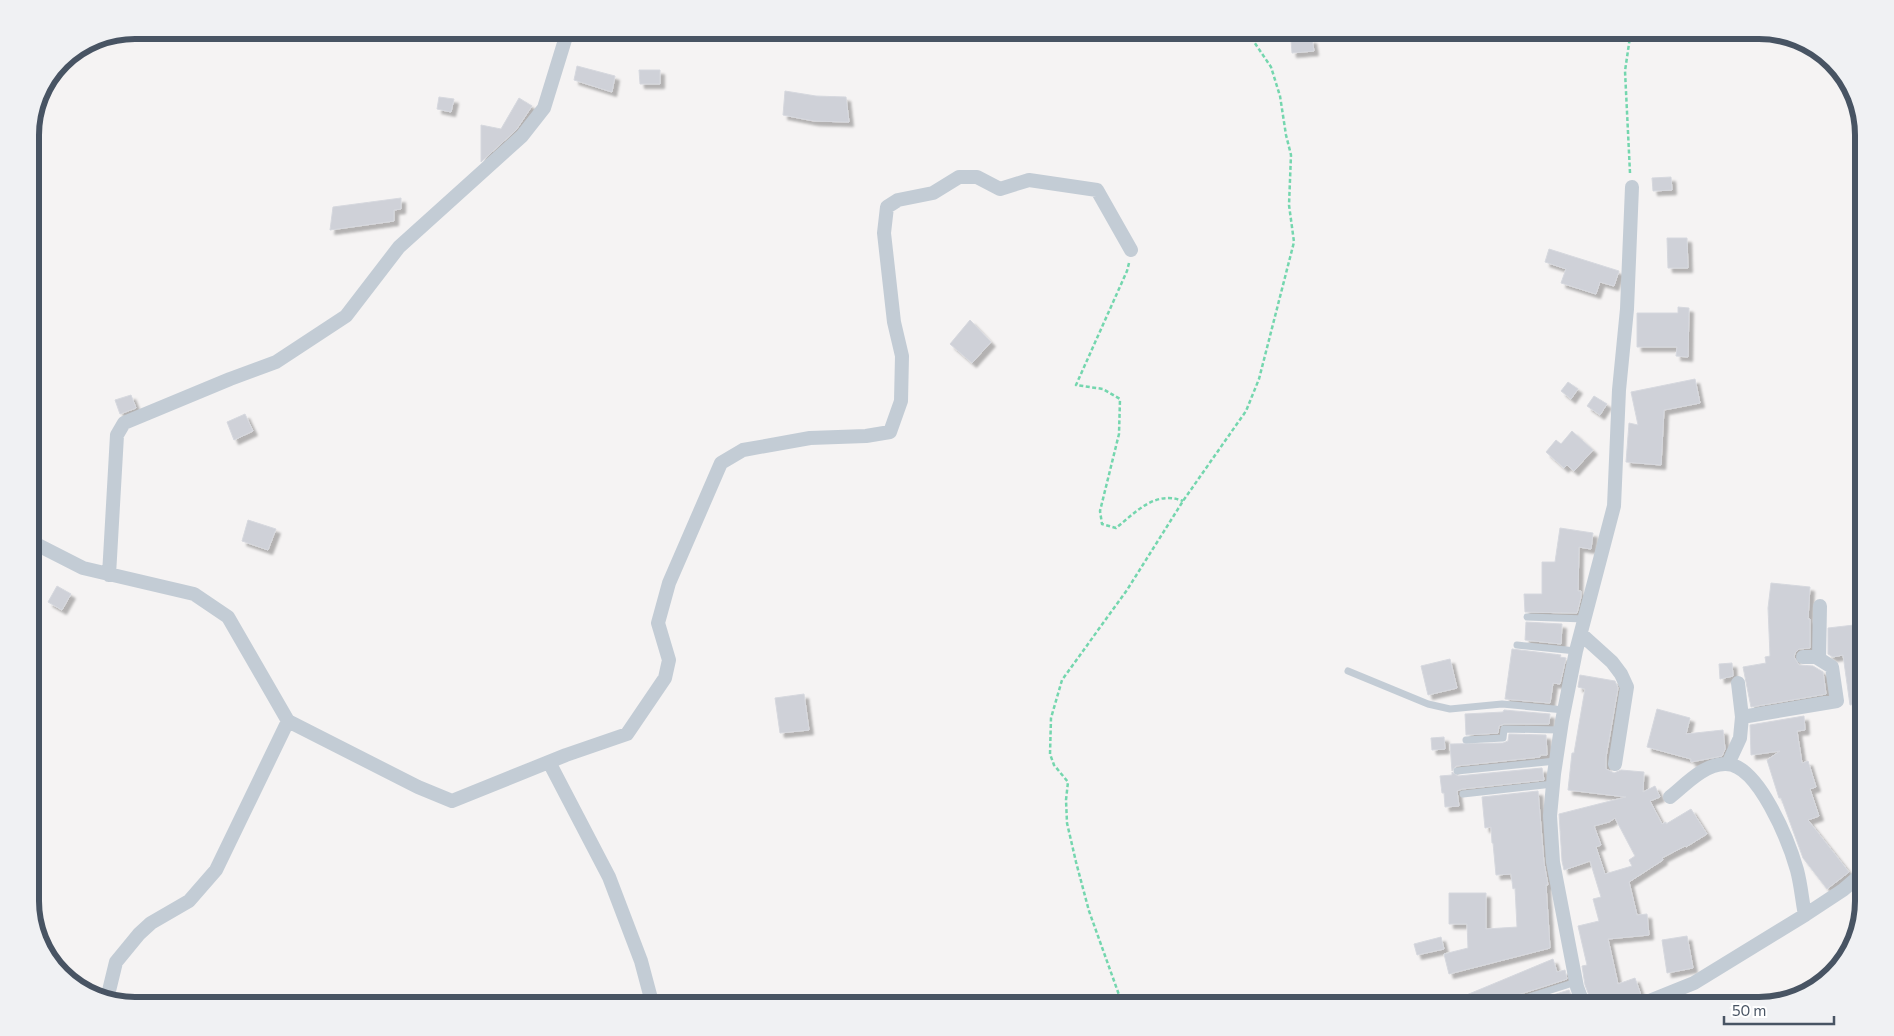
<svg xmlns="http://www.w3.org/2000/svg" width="1894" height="1036" viewBox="0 0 1894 1036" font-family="Commissioner,sans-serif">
	<defs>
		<filter id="shadow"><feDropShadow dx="4.5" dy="4.5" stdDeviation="1" flood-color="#0004"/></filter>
	</defs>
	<rect width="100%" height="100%" fill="#f5f3f3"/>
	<path fill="#cfd1d8" stroke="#d6d8de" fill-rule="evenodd" filter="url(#shadow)" d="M 1312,39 L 1314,51 L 1292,53 L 1291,40 Z
		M 577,66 L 615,76 L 612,92 L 574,80 Z
		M 639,70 L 660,70 L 660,84 L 640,84 Z
		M 785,91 L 816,96 L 846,97 L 849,122 L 814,121 L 783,115 Z
		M 439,97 L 454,99 L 451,112 L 437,109 Z
		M 519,98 L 532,106 L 516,130 L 481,162 L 481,125 L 501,129 Z
		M 1671,177 L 1672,190 L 1653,191 L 1652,178 Z
		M 401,198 L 401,209 L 394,210 L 394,221 L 330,230 L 333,207 Z
		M 1667,238 L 1687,238 L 1688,268 L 1668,268 Z
		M 1549,249 L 1619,271 L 1614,286 L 1600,282 L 1596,294 L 1561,283 L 1566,269 L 1545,262 Z
		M 1678,307 L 1689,308 L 1688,357 L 1676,356 L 1677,347 L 1637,347 L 1637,313 L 1678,313 Z
		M 970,320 L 991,342 L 972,363 L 950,344 Z
		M 1695,379 L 1700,403 L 1664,410 L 1661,465 L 1626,462 L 1629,423 L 1638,425 L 1631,392 Z
		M 1568,382 L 1578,389 L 1571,399 L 1561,391 Z
		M 131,395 L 136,408 L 120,414 L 115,400 Z
		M 1594,396 L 1607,404 L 1600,415 L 1587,406 Z
		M 245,414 L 253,431 L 234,440 L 227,422 Z
		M 1572,431 L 1593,450 L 1574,471 L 1567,465 L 1564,468 L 1546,452 L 1556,440 L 1561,444 Z
		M 248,520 L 276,529 L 268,550 L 242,541 Z
		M 1560,528 L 1593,533 L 1591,549 L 1579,547 L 1578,591 L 1581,591 L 1581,597 L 1577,613 L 1525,612 L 1524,594 L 1542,594 L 1542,562 L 1555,562 Z
		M 1771,583 L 1810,587 L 1808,619 L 1810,619 L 1810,648 L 1799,649 L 1795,653 L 1794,657 L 1799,665 L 1813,666 L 1823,672 L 1826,694 L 1751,707 L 1743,667 L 1766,663 L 1765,657 L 1770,656 L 1768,608 Z
		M 57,586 L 71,594 L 62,610 L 48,602 Z
		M 1526,622 L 1562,624 L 1561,644 L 1525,640 Z
		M 1854,625 L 1864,703 L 1850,705 L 1843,655 L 1833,657 L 1828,654 L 1828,628 Z
		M 1512,649 L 1561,655 L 1560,657 L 1566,658 L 1560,684 L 1553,683 L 1550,703 L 1505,699 Z
		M 1450,659 L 1457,688 L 1428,695 L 1421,666 Z
		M 1732,663 L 1733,676 L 1720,679 L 1719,664 Z
		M 1580,675 L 1615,681 L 1618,688 L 1606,757 L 1606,769 L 1614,773 L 1621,770 L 1644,772 L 1643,792 L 1655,786 L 1660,797 L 1650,801 L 1662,824 L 1666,822 L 1666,824 L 1691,809 L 1707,834 L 1686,847 L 1685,846 L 1662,858 L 1663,860 L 1629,882 L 1637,915 L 1647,914 L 1649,935 L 1608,939 L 1618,984 L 1635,978 L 1641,995 L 1633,998 L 1629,1004 L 1623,1006 L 1593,1006 L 1585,985 L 1582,966 L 1587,965 L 1578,926 L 1599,921 L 1593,899 L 1601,897 L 1590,861 L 1564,870 L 1562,861 L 1559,814 L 1626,797 L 1568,790 L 1572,753 L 1574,753 L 1585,689 L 1578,687 ZM 1615,818 L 1635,856 L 1629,860 L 1632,866 L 1605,874 L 1596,847 L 1601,845 L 1594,826 L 1609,822 Z
		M 804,694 L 809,730 L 780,733 L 775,698 Z
		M 1657,709 L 1690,718 L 1686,734 L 1723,730 L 1725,749 L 1722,756 L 1691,762 L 1691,759 L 1647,747 Z
		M 1504,710 L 1550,714 L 1549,724 L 1504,724 L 1499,726 L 1498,733 L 1466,735 L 1465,714 L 1503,712 Z
		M 1804,716 L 1805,730 L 1797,731 L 1802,763 L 1808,761 L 1816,787 L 1810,789 L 1819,816 L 1808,820 L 1849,872 L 1827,889 L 1803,858 L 1781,798 L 1779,798 L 1767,760 L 1780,751 L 1751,755 L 1750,725 Z
		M 1509,734 L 1546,735 L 1547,755 L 1540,755 L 1540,757 L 1456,766 L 1452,771 L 1450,744 L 1503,743 L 1508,741 Z
		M 1444,737 L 1445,749 L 1432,750 L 1431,738 Z
		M 1542,768 L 1544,780 L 1462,789 L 1457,791 L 1459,806 L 1445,807 L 1444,793 L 1442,793 L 1440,776 L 1452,775 L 1452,772 L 1458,776 Z
		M 1538,791 L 1544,863 L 1548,885 L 1546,885 L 1550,948 L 1449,974 L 1444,954 L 1468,948 L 1467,924 L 1449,924 L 1449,893 L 1486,893 L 1486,929 L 1517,927 L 1515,888 L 1513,889 L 1511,874 L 1496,875 L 1493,843 L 1492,843 L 1491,827 L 1485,828 L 1482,797 Z
		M 1687,936 L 1693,968 L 1667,973 L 1662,940 Z
		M 1441,937 L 1444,949 L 1417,955 L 1414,944 Z
		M 1553,959 L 1557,972 L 1565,970 L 1567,979 L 1505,999 L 1502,1002 L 1502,1006 L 1440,1006 Z
		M 1569,990 L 1575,1006 L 1518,1006 Z"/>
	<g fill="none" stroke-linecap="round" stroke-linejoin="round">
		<path stroke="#74d6ae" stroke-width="2.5" stroke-dasharray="4 2.5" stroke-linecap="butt" d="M 1630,173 L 1625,71 L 1631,30
			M 1129,263 L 1127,271 L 1076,385 L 1103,389 L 1120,399 L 1119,434 L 1100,511 L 1102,524 L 1116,528 C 1136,512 1155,490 1183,501
			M 1123,1006 L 1089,911 L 1076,862 L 1067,823 L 1066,800 L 1068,782 L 1054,765 L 1050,754 L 1051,718 L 1062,680 L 1127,590 L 1183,501 L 1246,411 L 1259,379 L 1294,242 L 1289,205 L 1291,155 L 1286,135 L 1280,96 L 1271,67 L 1246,30"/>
		<path stroke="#c3ccd5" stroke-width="7" d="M 1527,617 L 1585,619
			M 1517,645 L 1576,651
			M 1348,671 L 1428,704 L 1450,709 L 1502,704 L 1564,710
			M 1466,740 L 1503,738 L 1504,729 L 1560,730
			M 1457,771 L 1556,761
			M 1463,794 L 1553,784
			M 1507,1004 L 1576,982"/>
		<path stroke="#c3ccd5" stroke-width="14" d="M 30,541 L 83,568 L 194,594 L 228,617 L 288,721 L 418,787 L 452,801 L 566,755 L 627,734 L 665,678 L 669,660 L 658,623 L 669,583 L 721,463 L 743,450 L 810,438 L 866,436 L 890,432 L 901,401 L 902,356 L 894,322 L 884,233 L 887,207 L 898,200 L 933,193 L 959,177 L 977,177 L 1000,189 L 1029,180 L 1097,190 L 1131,250
			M 109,575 L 117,435 L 124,423 L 230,379 L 276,362 L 346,316 L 399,247 L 522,136 L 544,108 L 568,30
			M 1581,634 L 1612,662 L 1621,674 L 1627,687 L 1615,764
			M 1819,659 L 1820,606
			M 1738,683 L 1742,717
			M 549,762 L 609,877 L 641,961 L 653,1006
			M 1728,764 L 1740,738 L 1742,717 L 1837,701 L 1832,667 L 1816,657 L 1803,657
			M 1670,797 C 1685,785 1704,764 1725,764 C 1758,763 1789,842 1797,870 C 1801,885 1802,900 1805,915
			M 107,999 L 116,962 L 139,934 L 151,923 L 189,901 L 216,870 L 288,721
			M 1584,1006 L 1577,987 L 1553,862 L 1550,816 L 1554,774 L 1562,721 L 1576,651 L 1614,506 L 1619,390 L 1627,309 L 1632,187
			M 1637,1006 L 1694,983 L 1805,915 L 1843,890 L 1864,872"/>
	</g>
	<path d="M0 0H1894V1036H0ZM135 39H1759A96 96 0 0 1 1855 135V901A96 96 0 0 1 1759 997H135A96 96 0 0 1 39 901V135A96 96 0 0 1 135 39Z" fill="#f0f1f3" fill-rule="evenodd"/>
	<path fill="none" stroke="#485463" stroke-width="6" d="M135 39H1759A96 96 0 0 1 1855 135V901A96 96 0 0 1 1759 997H135A96 96 0 0 1 39 901V135A96 96 0 0 1 135 39Z"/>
	<path d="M1724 1016v8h110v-8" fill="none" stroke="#485463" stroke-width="2.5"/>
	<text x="1732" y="1016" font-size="15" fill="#485463" stroke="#ffffff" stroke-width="4" paint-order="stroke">50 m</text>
</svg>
